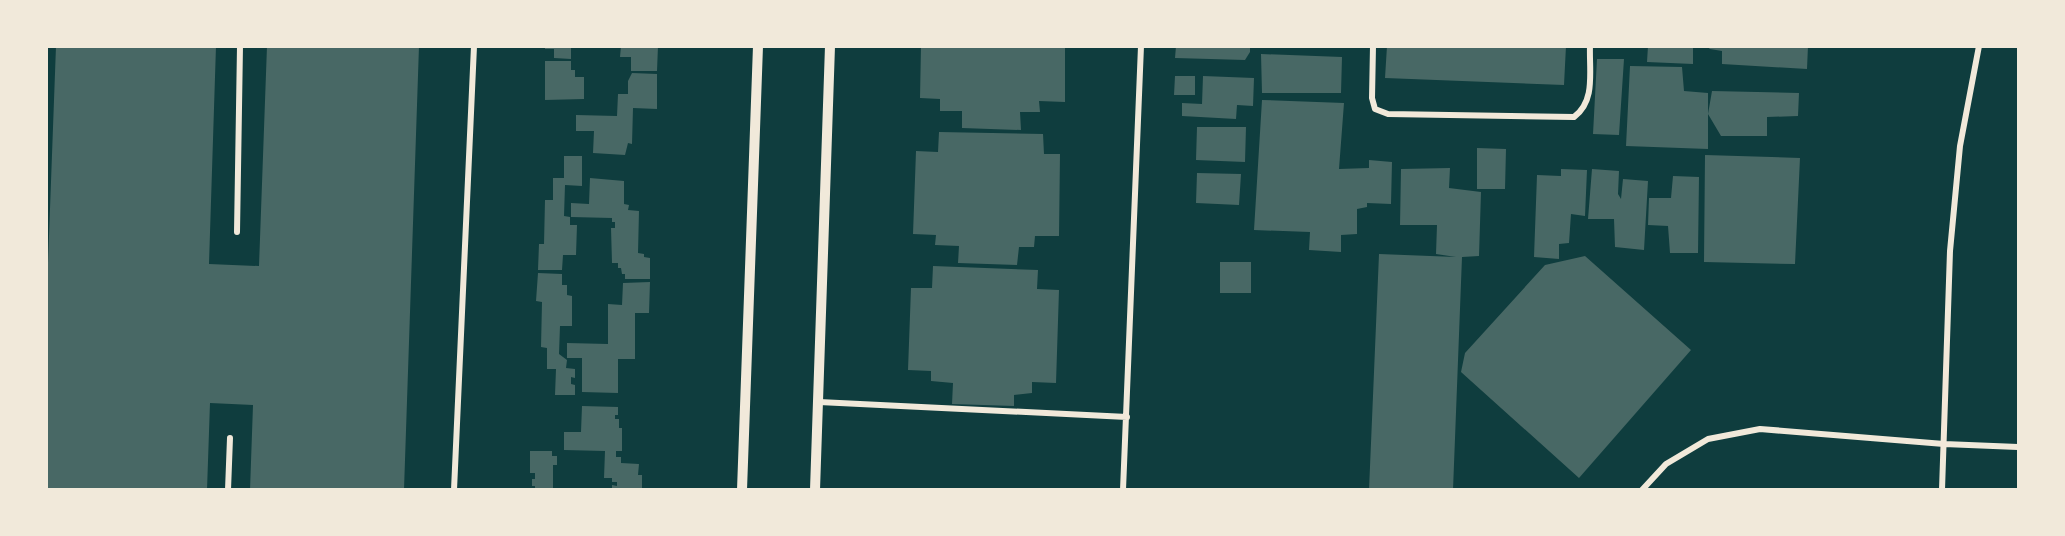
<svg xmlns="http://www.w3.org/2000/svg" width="2065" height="536" viewBox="0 0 2065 536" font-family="'Space Grotesk',sans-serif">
	<rect width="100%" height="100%" fill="#0f3d3e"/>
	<path fill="#486865" d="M 56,46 L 216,46 L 209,264 L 259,266 L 267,46 L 419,46 L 404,490 L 250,490 L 253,405 L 210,403 L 207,490 L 46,490 L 46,317 Z
		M 545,46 L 571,46 L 571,59 L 554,58 L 554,49 L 545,49 Z
		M 621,46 L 658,46 L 657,71 L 631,71 L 631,57 L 620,57 Z
		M 921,46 L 1065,46 L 1065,102 L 1039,101 L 1040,112 L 1020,112 L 1021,130 L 962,128 L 962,111 L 940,111 L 940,99 L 920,98 Z
		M 1176,46 L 1250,46 L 1250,52 L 1245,60 L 1175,58 Z
		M 1387,46 L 1566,46 L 1564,85 L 1385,78 Z
		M 1648,46 L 1693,46 L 1693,64 L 1647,62 Z
		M 1706,46 L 1808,46 L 1807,69 L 1722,64 L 1722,51 L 1710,49 Z
		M 1261,54 L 1342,57 L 1341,93 L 1262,93 Z
		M 1597,59 L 1624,59 L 1619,135 L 1593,134 Z
		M 545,61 L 571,61 L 571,70 L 575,70 L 575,77 L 584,77 L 584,99 L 545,100 Z
		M 1630,66 L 1682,67 L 1684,91 L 1708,93 L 1708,149 L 1626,146 Z
		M 632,73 L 657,74 L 657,109 L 633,108 L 632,144 L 628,143 L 625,155 L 593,153 L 594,131 L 576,131 L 576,115 L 617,116 L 618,94 L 628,94 L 628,81 Z
		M 1175,76 L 1195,76 L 1195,95 L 1174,95 Z
		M 1203,76 L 1254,78 L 1253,106 L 1237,105 L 1236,119 L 1182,116 L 1182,103 L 1202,104 Z
		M 1712,91 L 1799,93 L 1798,116 L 1767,117 L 1767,136 L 1721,136 L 1708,114 Z
		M 1262,100 L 1344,103 L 1339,169 L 1369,168 L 1369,160 L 1392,162 L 1391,204 L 1367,203 L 1367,207 L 1357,209 L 1357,234 L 1341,235 L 1341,252 L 1309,250 L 1310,232 L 1254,230 Z
		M 1197,127 L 1246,127 L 1245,162 L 1196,160 Z
		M 939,132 L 1043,134 L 1044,154 L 1060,154 L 1059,236 L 1035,236 L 1034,247 L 1019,247 L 1017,265 L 958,263 L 959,246 L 935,245 L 936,235 L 913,234 L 916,151 L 938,152 Z
		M 1477,148 L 1506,149 L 1505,189 L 1477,189 Z
		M 1705,155 L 1800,158 L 1795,264 L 1704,262 Z
		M 564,156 L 582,156 L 582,186 L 565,185 L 564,216 L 570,217 L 570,225 L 577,225 L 576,255 L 563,255 L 562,270 L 538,270 L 539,244 L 544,244 L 545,200 L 553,200 L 553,178 L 564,178 Z
		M 1450,168 L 1449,188 L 1481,192 L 1479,256 L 1462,257 L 1453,490 L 1369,490 L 1379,254 L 1456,257 L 1436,254 L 1437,225 L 1400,225 L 1401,169 Z
		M 1561,169 L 1587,170 L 1585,216 L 1571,214 L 1569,243 L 1559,244 L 1559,259 L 1534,257 L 1537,175 L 1561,176 Z
		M 1592,169 L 1619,171 L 1618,194 L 1621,199 L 1623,179 L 1648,181 L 1644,250 L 1615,247 L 1614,219 L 1588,219 Z
		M 1197,173 L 1241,174 L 1239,205 L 1196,203 Z
		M 1673,176 L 1699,177 L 1698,253 L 1670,253 L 1668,226 L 1648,225 L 1649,198 L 1671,198 Z
		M 590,178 L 624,181 L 624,204 L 629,205 L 628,210 L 639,211 L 638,253 L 644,254 L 644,257 L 650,258 L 650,279 L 625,279 L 625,274 L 622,274 L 621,268 L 618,268 L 618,263 L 612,263 L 611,228 L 615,228 L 615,222 L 612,222 L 612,218 L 571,217 L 571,203 L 589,204 Z
		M 1585,256 L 1691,350 L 1579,478 L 1461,372 L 1465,353 L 1545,265 Z
		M 1220,262 L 1251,262 L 1251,293 L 1220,293 Z
		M 933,266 L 1038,270 L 1037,289 L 1059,290 L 1056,383 L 1032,382 L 1032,393 L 1014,395 L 1014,406 L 952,404 L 953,383 L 931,381 L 931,371 L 908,370 L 911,288 L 932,288 Z
		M 538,273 L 562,274 L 562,285 L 567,285 L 567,295 L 572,296 L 572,326 L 560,326 L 559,354 L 567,360 L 566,368 L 575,369 L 575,378 L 571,377 L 571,384 L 575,385 L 575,395 L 555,395 L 556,369 L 547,369 L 547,348 L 541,347 L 542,302 L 536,301 Z
		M 650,282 L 649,313 L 635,313 L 635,359 L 618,359 L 618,393 L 582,392 L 582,358 L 567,358 L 567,343 L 608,344 L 608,304 L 622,305 L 623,283 Z
		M 582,406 L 618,407 L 618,415 L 615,415 L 615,419 L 619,419 L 619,428 L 622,428 L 622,451 L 616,451 L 616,457 L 621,457 L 621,463 L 639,464 L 638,475 L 642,475 L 642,490 L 612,489 L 612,485 L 617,486 L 617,482 L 612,482 L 612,478 L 604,478 L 605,451 L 564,450 L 564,432 L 581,432 Z
		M 530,451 L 552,451 L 552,456 L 557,456 L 557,465 L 553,465 L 553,490 L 535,490 L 535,486 L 532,486 L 532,479 L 535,479 L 535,473 L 530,473 Z"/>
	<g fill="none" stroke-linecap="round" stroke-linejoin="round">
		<path stroke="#f1e9da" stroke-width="6" d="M 1373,46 L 1372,98 L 1375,109 L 1388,114 L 1574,117 C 1596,101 1589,71 1590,46
			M 237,232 L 240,46
			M 819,402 L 1127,417
			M 228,490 L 230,438
			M 454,490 L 474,46
			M 1123,490 L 1141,46
			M 1642,490 L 1666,464 L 1708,439 L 1760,429 L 1944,444 L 2018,447
			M 1942,490 L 1950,251 L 1960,146 L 1979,46"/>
		<path stroke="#f1e9da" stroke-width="10" d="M 742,490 L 758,46
			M 815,490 L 830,46"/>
	</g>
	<rect width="2065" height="536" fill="none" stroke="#f1e9da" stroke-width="96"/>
</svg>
